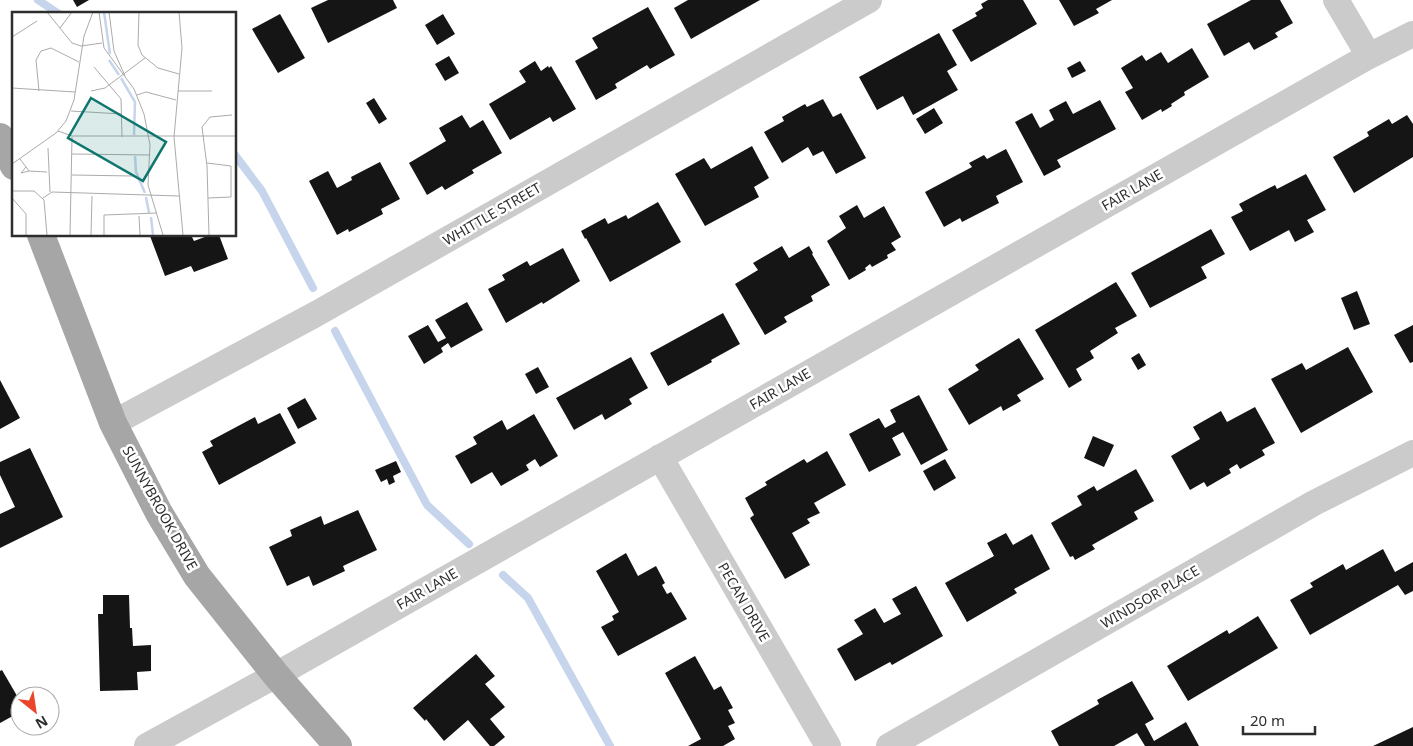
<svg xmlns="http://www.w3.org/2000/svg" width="1413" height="746" viewBox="0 0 1413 746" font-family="'Noto Sans',sans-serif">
	<rect width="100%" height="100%" fill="#fff"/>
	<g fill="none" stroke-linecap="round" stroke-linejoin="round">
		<path stroke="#c6d5ec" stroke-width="8" d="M 38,0 L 59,14
			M 235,155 L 262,191 L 313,288
			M 335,331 L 427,505 L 469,544
			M 503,575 L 528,598 L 610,746"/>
	</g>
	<path fill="#151515" d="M 73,0 L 89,0 L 77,7 Z
		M 328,0 L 393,0 L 397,8 L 328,43 L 311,8 Z
		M 688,0 L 760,0 L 691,39 L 674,8 Z
		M 988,0 L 1023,0 L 1037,24 L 971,62 L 952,30 L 977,16 L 975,13 L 983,8 L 981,4 Z
		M 1059,0 L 1112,0 L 1096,9 L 1099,13 L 1074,26 Z
		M 1251,0 L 1280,0 L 1293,23 L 1275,33 L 1278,37 L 1254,50 L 1249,42 L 1224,56 L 1207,24 Z
		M 648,7 L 675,55 L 650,69 L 647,65 L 615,84 L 617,88 L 596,100 L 575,61 L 598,48 L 592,38 Z
		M 280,14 L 305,58 L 278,73 L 252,29 Z
		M 443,14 L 455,34 L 437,45 L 425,25 Z
		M 939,33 L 957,65 L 947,71 L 958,90 L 913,115 L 903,96 L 877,110 L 859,77 Z
		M 1192,48 L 1209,77 L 1184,92 L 1185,95 L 1171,104 L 1172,106 L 1162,112 L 1161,109 L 1142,120 L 1125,92 L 1133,88 L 1121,68 L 1142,55 L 1146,61 L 1161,52 L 1168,63 Z
		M 449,56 L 459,73 L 445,81 L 435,64 Z
		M 535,61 L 541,71 L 548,66 L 549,68 L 551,66 L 576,109 L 553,122 L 550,117 L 510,140 L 489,104 L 526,82 L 519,71 Z
		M 1080,61 L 1086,71 L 1072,78 L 1067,68 Z
		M 374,98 L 387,119 L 379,124 L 366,103 Z
		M 823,99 L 833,117 L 841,113 L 866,158 L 836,174 L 823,151 L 813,156 L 808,147 L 782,163 L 764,132 L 784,121 L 782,117 L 805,104 L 807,107 Z
		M 1100,100 L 1116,129 L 1057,160 L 1061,167 L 1044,176 L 1015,122 L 1032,113 L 1040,128 L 1054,120 L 1049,110 L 1066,101 L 1073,114 Z
		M 934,108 L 943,123 L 925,134 L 916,119 Z
		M 462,115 L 470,128 L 483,120 L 502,153 L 472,170 L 474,173 L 445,190 L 442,186 L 427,195 L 409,163 L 446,141 L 439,128 Z
		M 1407,115 L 1413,124 L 1413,157 L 1354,193 L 1333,157 L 1369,136 L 1367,132 L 1389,119 L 1392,124 Z
		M 752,146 L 769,178 L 754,187 L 759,197 L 705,226 L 675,174 L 704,158 L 711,169 Z
		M 1006,149 L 1023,182 L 996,196 L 999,203 L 962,222 L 960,218 L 944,227 L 925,192 L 972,167 L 969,163 L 984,155 L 987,159 Z
		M 380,162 L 400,199 L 381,209 L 383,214 L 349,232 L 348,229 L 337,235 L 309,181 L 328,171 L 337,188 L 352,180 L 351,177 Z
		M 1306,174 L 1326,210 L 1307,220 L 1314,232 L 1295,242 L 1289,230 L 1250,251 L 1231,217 L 1243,211 L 1239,204 L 1275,185 L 1277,189 Z
		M 658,202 L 681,242 L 610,282 L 586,238 L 585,239 L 581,231 L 605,218 L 608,224 L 626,215 L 628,219 Z
		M 857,205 L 864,218 L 884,206 L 901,237 L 891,243 L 896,250 L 887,255 L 888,258 L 872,267 L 870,264 L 865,268 L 866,270 L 849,280 L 827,241 L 846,228 L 839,216 Z
		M 1211,229 L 1225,254 L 1201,267 L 1207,278 L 1150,308 L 1131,273 Z
		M 191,235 L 194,241 L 210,235 L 219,235 L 228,259 L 194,272 L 191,266 L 165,276 L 150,236 Z
		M 782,246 L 789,258 L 809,246 L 813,253 L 812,254 L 830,285 L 811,296 L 813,301 L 784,317 L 787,322 L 765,335 L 735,284 L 758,270 L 753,263 Z
		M 563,248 L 580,281 L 543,304 L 542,302 L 506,323 L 488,289 L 505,280 L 502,275 L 527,261 L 530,266 Z
		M 1116,282 L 1137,316 L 1115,328 L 1118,333 L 1090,351 L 1094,358 L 1076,369 L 1082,380 L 1069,388 L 1035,330 Z
		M 1357,291 L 1370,324 L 1354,330 L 1341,298 Z
		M 467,302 L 483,330 L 451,348 L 448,343 L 441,348 L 443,352 L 424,364 L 408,336 L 428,325 L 438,342 L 446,338 L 435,320 Z
		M 723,313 L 740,344 L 711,360 L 712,362 L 668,386 L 650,353 Z
		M 1413,325 L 1413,362 L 1410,363 L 1394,335 Z
		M 1019,338 L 1044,379 L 1017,395 L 1021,401 L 1003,411 L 1001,406 L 969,425 L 948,389 L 979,370 L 975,365 Z
		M 1348,347 L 1373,392 L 1301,433 L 1271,379 L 1302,363 L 1306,370 Z
		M 1139,353 L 1146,365 L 1138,370 L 1131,358 Z
		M 631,357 L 648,388 L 629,399 L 632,404 L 605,420 L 602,414 L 574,430 L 556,398 Z
		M 538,367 L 549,387 L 536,394 L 525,374 Z
		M 0,380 L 20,418 L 0,429 Z
		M 919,395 L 948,450 L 921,465 L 903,432 L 892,438 L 901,455 L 869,472 L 849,434 L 879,418 L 885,428 L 896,422 L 890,410 Z
		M 305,398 L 317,419 L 298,429 L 287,408 Z
		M 1255,407 L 1275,443 L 1262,450 L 1265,455 L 1240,469 L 1237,464 L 1229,469 L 1231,473 L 1207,487 L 1204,482 L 1190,490 L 1171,456 L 1200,439 L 1193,427 L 1221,411 L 1227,422 Z
		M 280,413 L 296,443 L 219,485 L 202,452 L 213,446 L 210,441 L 255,417 L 258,424 Z
		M 534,414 L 558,456 L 540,467 L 535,459 L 526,465 L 529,470 L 501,486 L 492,472 L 471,484 L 455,456 L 477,444 L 473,437 L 502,420 L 507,430 Z
		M 1093,436 L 1114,445 L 1104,467 L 1084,458 Z
		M 30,448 L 63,517 L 0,548 L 0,514 L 15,507 L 0,475 L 0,462 Z
		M 827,451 L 846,485 L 814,503 L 820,513 L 807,519 L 810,523 L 792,533 L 810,565 L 785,579 L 750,518 L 754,515 L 745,498 L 767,485 L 765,482 L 804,459 L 807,463 Z
		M 945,459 L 956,478 L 934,491 L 923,471 Z
		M 396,461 L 401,472 L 393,476 L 395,482 L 389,485 L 387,479 L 381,482 L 375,470 Z
		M 1136,469 L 1154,501 L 1134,512 L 1138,519 L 1092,545 L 1095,549 L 1075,560 L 1073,556 L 1070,557 L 1051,523 L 1082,505 L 1077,496 L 1094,486 L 1097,491 Z
		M 358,510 L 377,550 L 343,566 L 345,571 L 313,586 L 309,576 L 287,586 L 269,547 L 292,536 L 290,530 L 321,516 L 324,525 Z
		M 1006,533 L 1013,545 L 1032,534 L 1050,569 L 1014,589 L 1017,593 L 967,622 L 945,583 L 994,556 L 987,543 Z
		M 1383,549 L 1395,572 L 1413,562 L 1413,591 L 1405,595 L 1398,585 L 1310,635 L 1290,600 L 1313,587 L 1310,583 L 1343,564 L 1346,570 Z
		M 626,553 L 638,576 L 656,566 L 665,583 L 662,585 L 667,594 L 671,592 L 687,619 L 618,656 L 601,627 L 614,620 L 612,616 L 619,612 L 596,571 Z
		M 916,586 L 943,636 L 892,665 L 890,662 L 855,681 L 837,649 L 863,634 L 854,620 L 875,608 L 884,623 L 901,614 L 892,599 Z
		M 103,595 L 129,595 L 130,628 L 132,628 L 133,646 L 151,645 L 151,671 L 137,672 L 138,690 L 100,691 L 98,614 L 103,614 Z
		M 1258,616 L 1278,648 L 1188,701 L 1167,666 L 1227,630 L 1229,634 Z
		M 476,654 L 495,676 L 485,684 L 505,707 L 490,719 L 505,737 L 494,746 L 490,746 L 468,720 L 444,741 L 426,719 L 425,721 L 413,708 Z
		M 695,656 L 714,690 L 721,686 L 733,708 L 728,710 L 735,723 L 728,726 L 735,739 L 723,746 L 688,746 L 701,739 L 665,673 Z
		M 2,670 L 20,701 L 20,712 L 0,723 L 0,671 Z
		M 1132,681 L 1154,719 L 1145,724 L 1154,741 L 1186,722 L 1199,746 L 1145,746 L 1137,733 L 1114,746 L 1059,746 L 1051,731 L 1099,704 L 1097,700 Z
		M 1413,727 L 1413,746 L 1373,746 Z"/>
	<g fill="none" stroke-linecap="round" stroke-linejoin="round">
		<path stroke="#cbcbcb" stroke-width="26" d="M 1336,0 L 1369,56
			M 113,423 L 316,314 L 869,0
			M 660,457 L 828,746
			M 147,746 L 276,675 L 1369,56 L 1413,34
			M 889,746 L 1314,503 L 1413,453"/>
		<path stroke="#a6a6a6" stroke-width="28" d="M 0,137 L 14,166
			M 41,235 L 113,423 L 159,513 L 197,576 L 276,675 L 338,746"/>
	</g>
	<g text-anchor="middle" stroke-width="5" stroke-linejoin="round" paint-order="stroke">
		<g font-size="14" fill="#2e2e2e" stroke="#fff">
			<text transform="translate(1132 190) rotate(-30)" y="5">FAIR LANE</text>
			<text transform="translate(492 214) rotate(-30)" y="5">WHITTLE STREET</text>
			<text transform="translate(780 389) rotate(-30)" y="5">FAIR LANE</text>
			<text transform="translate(160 508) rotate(61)" y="5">SUNNYBROOK DRIVE</text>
			<text transform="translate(427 589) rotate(-30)" y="5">FAIR LANE</text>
			<text transform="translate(1150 597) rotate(-30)" y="5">WINDSOR PLACE</text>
			<text transform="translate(744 602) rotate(60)" y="5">PECAN DRIVE</text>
		</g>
	</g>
	<g transform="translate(12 12)">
		<rect width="224" height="224" fill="#fff"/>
		<path fill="none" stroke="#c6d5ec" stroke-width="2.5" d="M 92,0 L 98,42M 97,48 L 107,63M 109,66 L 123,90 L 122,123M 123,144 L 124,160 L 133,181M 134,185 L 137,201M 139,205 L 141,223"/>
		<path fill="none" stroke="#ababab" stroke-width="1" d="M 35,0 L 60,31 L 69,34 L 90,31M 87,0 L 92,36 L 122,77 L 132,102 L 138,133 L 136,173 L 151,223M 97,0 L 102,39 L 113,64M 127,0 L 126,33 L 130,43 L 146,56 L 167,62M 167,0 L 170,36 L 162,125 L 171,223M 48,16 L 60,0M 0,25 L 25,9M 0,52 L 0,70M 82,55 L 109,87 L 110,125M 0,76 L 63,80M 27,79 L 24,48 L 29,39 L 39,36 L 67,50M 79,79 L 93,76 L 133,46M 166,79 L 200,79M 125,83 L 134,80 L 164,88M 59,99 L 110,102M 46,119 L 60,124 L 224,124M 36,136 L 38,180M 60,142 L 138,143M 8,147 L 17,159 L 35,160M 195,151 L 219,154 L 219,185 L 196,186M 0,152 L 44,121 L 54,109 L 62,88 L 72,24 L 81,0M 14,155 L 9,161 L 17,159M 60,163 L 121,164M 0,179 L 22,179 L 32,188 L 35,223M 0,186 L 14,202 L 14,223M 31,186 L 40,180 L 167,184M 127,204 L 128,223M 58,223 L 60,125M 79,223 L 80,184M 92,223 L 92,203 L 145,201M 197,223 L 195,154 L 190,115 L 198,105 L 220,103"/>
		<path fill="#0f766e" fill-opacity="0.15" stroke="#0f766e" stroke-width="2.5" d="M 79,86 L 154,130 L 131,169 L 56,126 Z"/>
		<rect width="224" height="224" fill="none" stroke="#2e2e2e" stroke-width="2.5"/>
	</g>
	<g transform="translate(35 711) rotate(150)"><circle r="24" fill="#ffffff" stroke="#ababab"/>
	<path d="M0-4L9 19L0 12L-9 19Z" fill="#ea462b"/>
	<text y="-8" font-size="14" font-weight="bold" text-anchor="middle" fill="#2e2e2e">N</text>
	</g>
	<path d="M1243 726v8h72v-8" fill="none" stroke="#2e2e2e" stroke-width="2.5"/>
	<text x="1250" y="726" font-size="15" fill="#2e2e2e" stroke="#ffffff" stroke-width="4" paint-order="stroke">20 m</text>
</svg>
